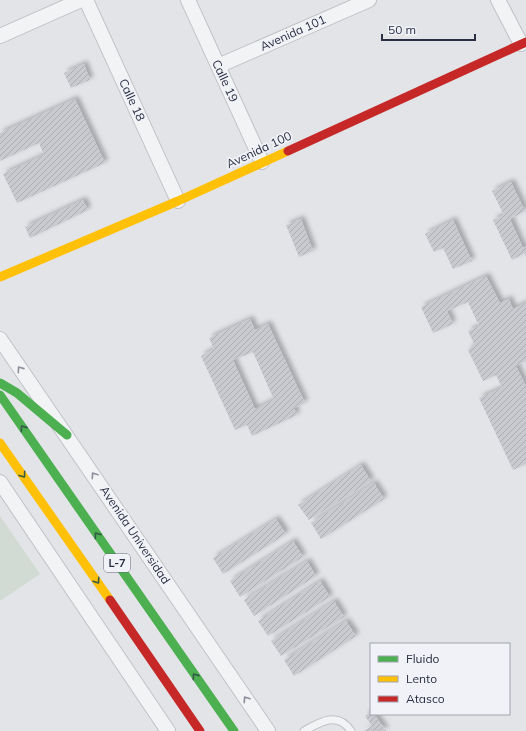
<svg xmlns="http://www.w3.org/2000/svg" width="526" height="731" viewBox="0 0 526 731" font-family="Mulish,sans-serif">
	<defs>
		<pattern id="building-hatch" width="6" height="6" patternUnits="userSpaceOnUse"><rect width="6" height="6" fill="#c9cacf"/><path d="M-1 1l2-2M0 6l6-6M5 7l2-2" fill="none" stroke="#adaeb3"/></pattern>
		<filter id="shadow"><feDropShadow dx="3.5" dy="-3.5" stdDeviation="2" flood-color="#0004"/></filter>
	</defs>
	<rect width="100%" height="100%" fill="#e3e4e8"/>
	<path fill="#d2dbd3" d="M 0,516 L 40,574 L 0,601 Z"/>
	<path fill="url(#building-hatch)" fill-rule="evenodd" filter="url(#shadow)" d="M 84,64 L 90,80 L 71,88 L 64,73 Z
		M 75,99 L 105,163 L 17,203 L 3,174 L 44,155 L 39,143 L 0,161 L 0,133 Z
		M 511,182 L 525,211 L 510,219 L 523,248 L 526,246 L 526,257 L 525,253 L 512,260 L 493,220 L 504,215 L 492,191 Z
		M 83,200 L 88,210 L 30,238 L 25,227 Z
		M 301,219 L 313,251 L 299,257 L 286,225 Z
		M 453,220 L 472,261 L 453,269 L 443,248 L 434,252 L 425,234 Z
		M 486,276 L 500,303 L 509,299 L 513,309 L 526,303 L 526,361 L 516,366 L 526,386 L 526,464 L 513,470 L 479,398 L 502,388 L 496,375 L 483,381 L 468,350 L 474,344 L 468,331 L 479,326 L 468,302 L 447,311 L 453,324 L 433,333 L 421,307 Z
		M 250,319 L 255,330 L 268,324 L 305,403 L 294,408 L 297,415 L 252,436 L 247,425 L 235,430 L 201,356 L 214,349 L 209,338 ZM 253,352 L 274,400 L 255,409 L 233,360 Z
		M 361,465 L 371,481 L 309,520 L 298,505 Z
		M 374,483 L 384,499 L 321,539 L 311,523 Z
		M 276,519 L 286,534 L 223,574 L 213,558 Z
		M 293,541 L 303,557 L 240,597 L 230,581 Z
		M 307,561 L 316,576 L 254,616 L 244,600 Z
		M 320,581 L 330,597 L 268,636 L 258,621 Z
		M 334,601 L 344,617 L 281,656 L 271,641 Z
		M 346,621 L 356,636 L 294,676 L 284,660 Z
		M 371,712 L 371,714 L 374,714 L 386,731 L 364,731 L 372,726 L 365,716 Z"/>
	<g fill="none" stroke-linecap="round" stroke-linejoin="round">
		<g stroke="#c1c2c6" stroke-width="9">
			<path id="lane" d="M 304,731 C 320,722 338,711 351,731"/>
		</g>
		<g stroke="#c1c2c6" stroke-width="16">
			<path id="street" d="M 86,0 L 178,201
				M 188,0 L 262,162
				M 498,0 L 521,44
				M 0,36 L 81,0
				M 218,66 L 369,0
				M 0,339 L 268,731
				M 0,482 L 168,731"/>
		</g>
		<use href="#lane" stroke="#f2f3f5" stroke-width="7"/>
		<use href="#street" stroke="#f2f3f5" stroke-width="14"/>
		<path stroke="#4caf50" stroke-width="9" d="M 0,383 L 17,393 L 67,435
			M 0,395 L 234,731"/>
		<path stroke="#ffc107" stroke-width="9" d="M 0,277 L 178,201 L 288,151
			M 0,443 L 110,600"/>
		<path stroke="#c62828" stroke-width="9" d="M 288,151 L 526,42
			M 110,600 L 200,731"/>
	</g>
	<defs><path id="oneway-chevron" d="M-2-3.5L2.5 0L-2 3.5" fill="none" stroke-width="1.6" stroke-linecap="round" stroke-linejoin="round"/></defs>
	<g stroke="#8e909c">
		<use href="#oneway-chevron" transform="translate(20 369) rotate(-125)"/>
		<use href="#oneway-chevron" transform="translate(94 475) rotate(-124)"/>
		<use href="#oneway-chevron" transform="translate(246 699) rotate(-124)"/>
	</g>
	<g stroke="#355b47">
		<use href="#oneway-chevron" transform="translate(23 428) rotate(-125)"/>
		<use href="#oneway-chevron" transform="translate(23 475) rotate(54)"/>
		<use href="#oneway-chevron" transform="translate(97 535) rotate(-125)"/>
		<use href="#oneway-chevron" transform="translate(97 581) rotate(56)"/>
		<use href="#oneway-chevron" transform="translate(195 676) rotate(-125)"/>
	</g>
	<g text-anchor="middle" stroke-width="3.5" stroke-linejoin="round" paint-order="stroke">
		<rect fill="#f1f2f7" stroke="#656978" stroke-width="1" x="104" y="554" width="26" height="18" rx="3"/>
		<g font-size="11" font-weight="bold" fill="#292e42">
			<text x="117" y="567">L-7</text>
		</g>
		<g font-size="12" fill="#292e42" stroke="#f1f2f7">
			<text transform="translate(293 33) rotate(-24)" y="4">Avenida 101</text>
			<text transform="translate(225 81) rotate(65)" y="4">Calle 19</text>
			<text transform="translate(132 100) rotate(65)" y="4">Calle 18</text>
			<text transform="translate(259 150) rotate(-25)" y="4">Avenida 100</text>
			<text transform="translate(135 535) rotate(56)" y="4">Avenida Universidad</text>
		</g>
	</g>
	<rect x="370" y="643" width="140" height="72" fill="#f1f2f7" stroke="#a1a4af"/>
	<rect x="378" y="656" width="20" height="6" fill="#4caf50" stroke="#a1a4af"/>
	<text x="406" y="663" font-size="12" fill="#292e42">Fluido</text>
	<rect x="378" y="676" width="20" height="6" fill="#ffc107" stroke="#a1a4af"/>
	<text x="406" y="683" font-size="12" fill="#292e42">Lento</text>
	<rect x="378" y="696" width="20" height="6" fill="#c62828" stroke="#a1a4af"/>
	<text x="406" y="703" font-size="12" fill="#292e42">Atasco</text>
	<path d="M382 34v6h93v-6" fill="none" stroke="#292e42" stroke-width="2"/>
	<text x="388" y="34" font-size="12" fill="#292e42" stroke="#f1f2f7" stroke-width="3" paint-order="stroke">50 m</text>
</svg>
